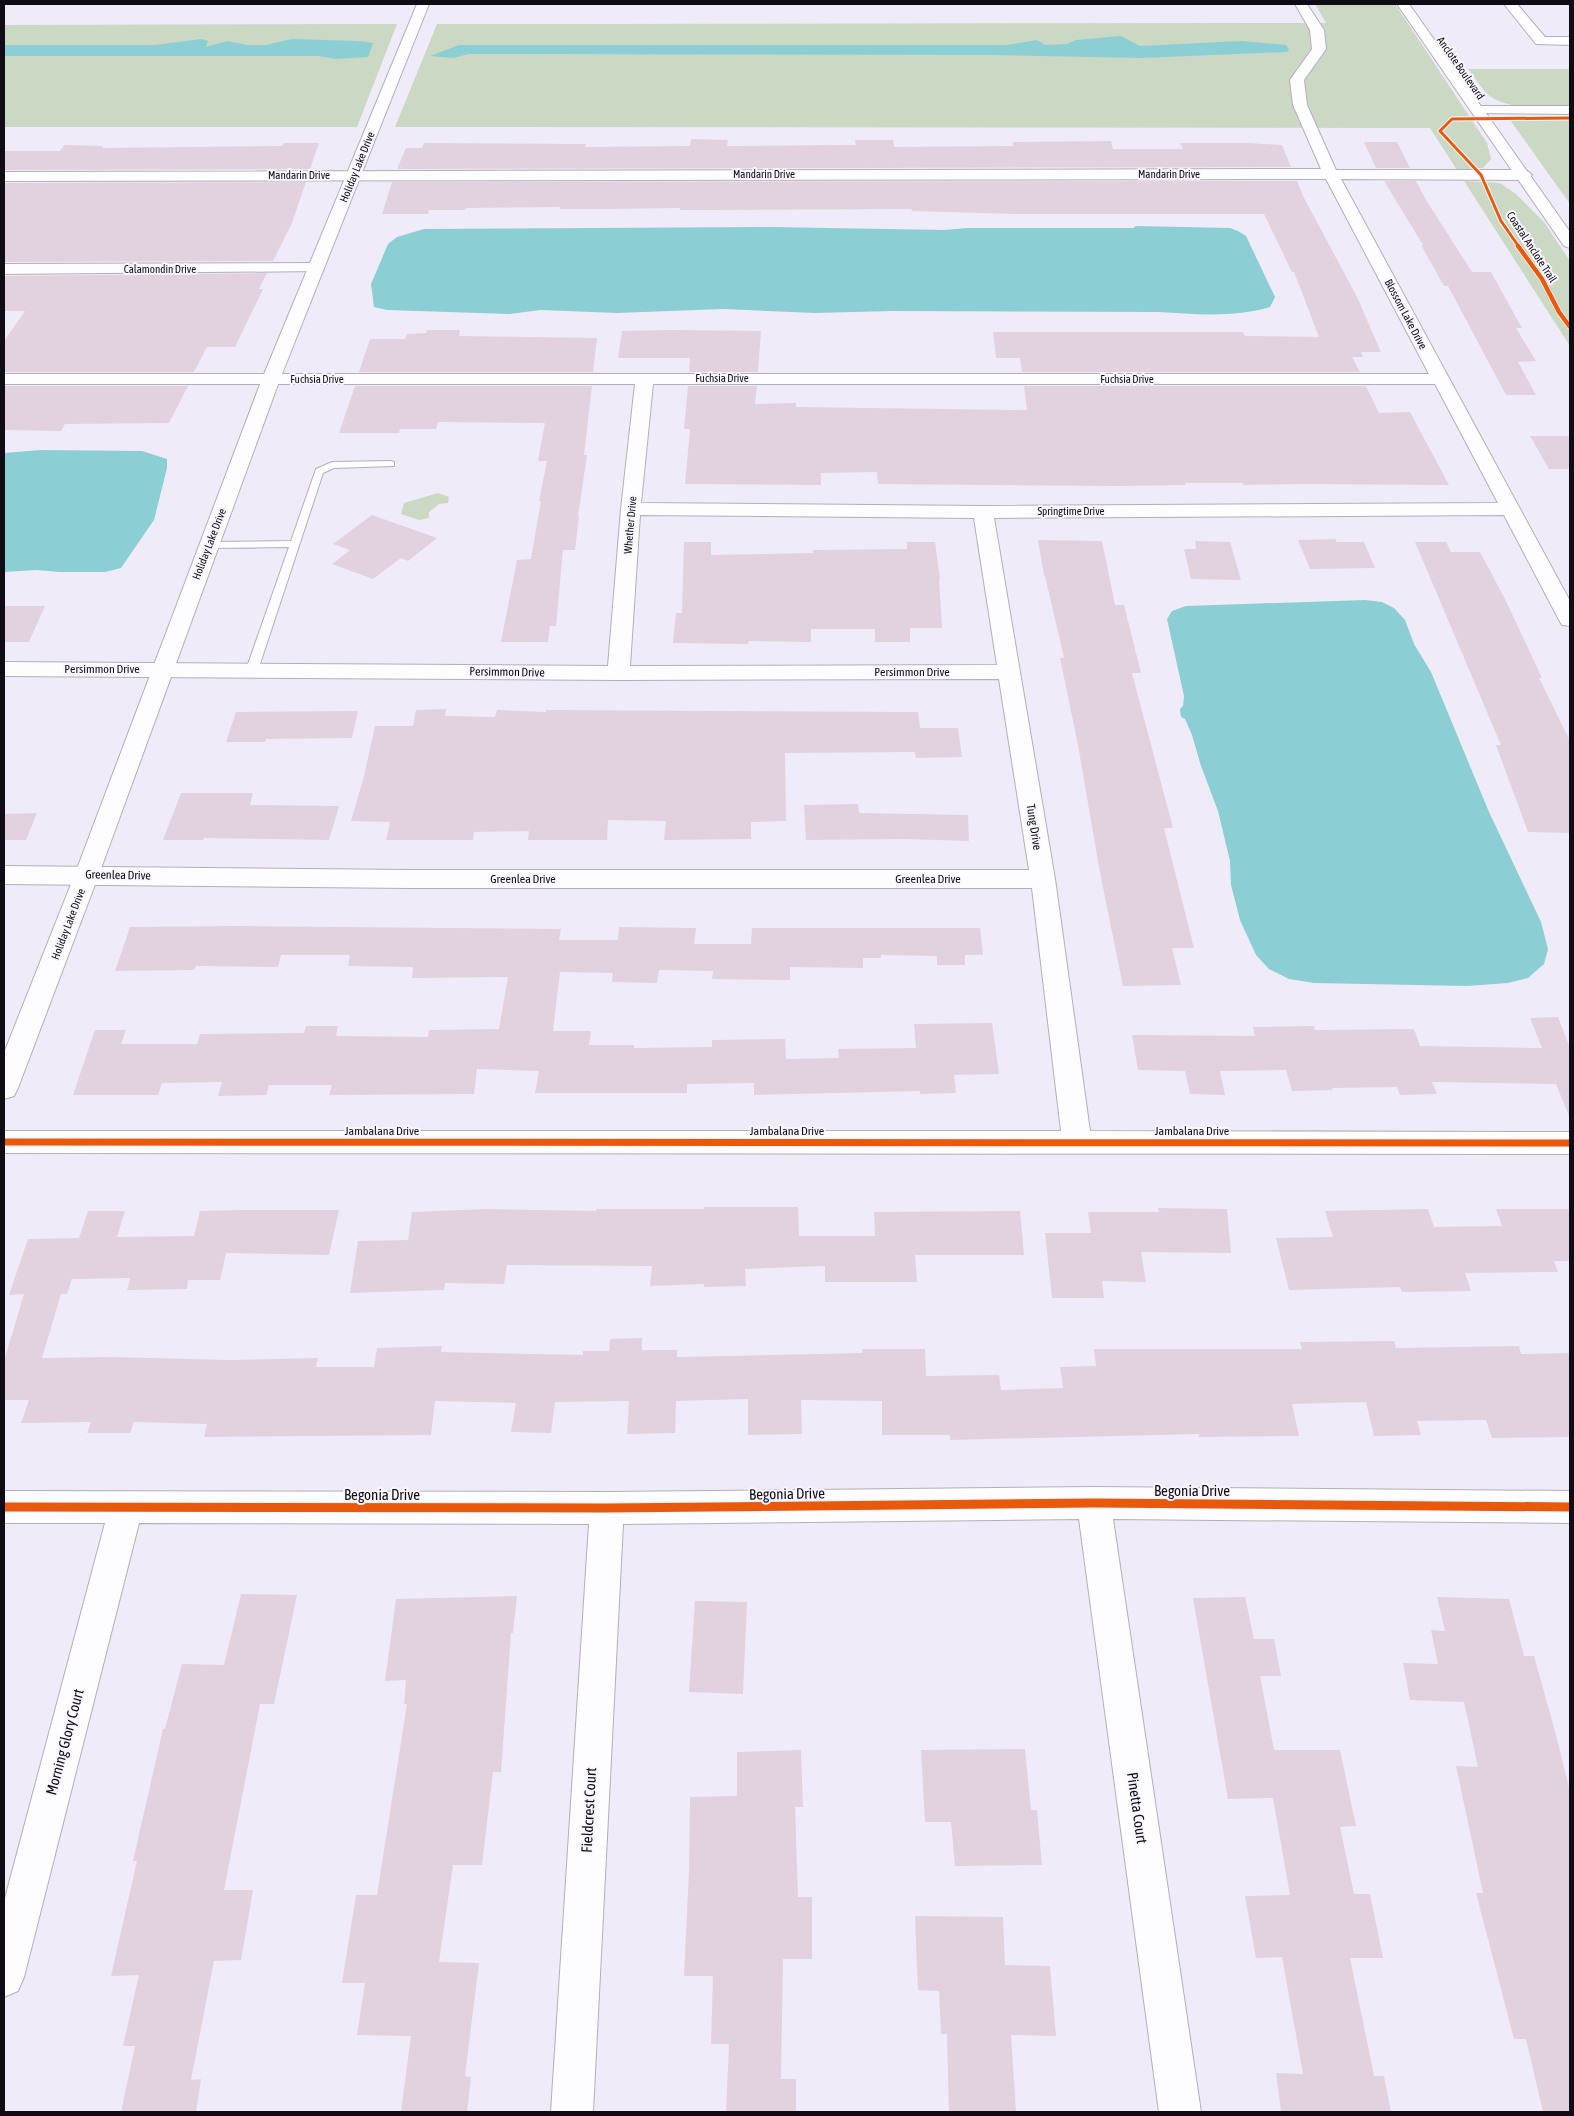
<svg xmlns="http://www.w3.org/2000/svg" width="1574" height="2116" viewBox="0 0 1574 2116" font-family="'Asap Condensed',sans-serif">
	<rect width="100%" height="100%" fill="#f0ebf8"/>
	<path fill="#cbd8c4" d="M 1315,4 L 1395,4 L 1487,143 L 1491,159 L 1483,168 L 1457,170 L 1430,128 L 395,127 L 437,24 L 1326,23 Z
		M 397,24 L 357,127 L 4,127 L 4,25 Z
		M 1468,69 L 1570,69 L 1570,106 C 1547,106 1510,111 1490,96 C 1482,90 1475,77 1468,69 Z
		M 1570,116 L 1570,204 L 1508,117 Z
		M 1464,181 L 1500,183 L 1516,194 L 1544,222 L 1570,261 L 1570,346 Z
		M 438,493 L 449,497 L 448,503 L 439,504 L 429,512 L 429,518 L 419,520 L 401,514 L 404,503 Z"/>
	<path fill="#8bcfd4" d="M 1121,36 L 1140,46 L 1242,41 L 1286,45 L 1289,50 L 1287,52 L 1142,58 L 992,55 L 468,54 L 454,58 L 430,56 L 459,45 L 1007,45 L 1037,40 L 1045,45 L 1067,44 L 1076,40 Z
		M 201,39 L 208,41 L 206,47 L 227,41 L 247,45 L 266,45 L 292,39 L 358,41 L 373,43 L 368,57 L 335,59 L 319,56 L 4,56 L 4,45 L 155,45 Z
		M 1136,226 L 1230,228 L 1238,231 L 1246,236 L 1275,297 L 1270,307 C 1234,318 1195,314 1158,312 L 891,311 L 815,313 L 723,309 L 617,313 L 541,310 L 509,314 L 387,310 L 374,307 L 371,284 L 388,244 L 397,237 L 424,229 L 772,227 L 944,230 L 967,228 L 1133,228 Z
		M 41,450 L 142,451 L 167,459 L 167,468 L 154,520 L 121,568 L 105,572 L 59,572 L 37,570 L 4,572 L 4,453 Z
		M 1365,600 L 1382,602 L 1394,608 L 1405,620 L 1414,644 L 1431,672 L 1489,812 L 1541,922 L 1548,949 L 1544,964 L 1528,978 L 1508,983 L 1467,986 L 1314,983 L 1289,979 L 1269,969 L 1256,955 L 1240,920 L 1231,885 L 1230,861 L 1218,811 L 1201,766 L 1192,735 L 1185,719 L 1181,717 L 1180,709 L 1183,706 L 1184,696 L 1167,619 L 1172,611 L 1186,606 Z"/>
	<path fill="#e2d2e0" d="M 691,139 L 728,140 L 727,146 L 846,145 L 856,145 L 855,140 L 893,140 L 894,147 L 1013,146 L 1013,142 L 1111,141 L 1113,149 L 1183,149 L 1180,143 L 1250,143 L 1282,145 L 1291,167 L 397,169 L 406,148 L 422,148 L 424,143 L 586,144 L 585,147 L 690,146 Z
		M 1364,142 L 1397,142 L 1410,168 L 1376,168 Z
		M 284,143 L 319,143 L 310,169 L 4,170 L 4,151 L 60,151 L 64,145 L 103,146 L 102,148 L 282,146 Z
		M 1297,181 L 1303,196 L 1357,297 L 1381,352 L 1361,352 L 1363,357 L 1352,357 L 1360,372 L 1022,372 L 1020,358 L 996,358 L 993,332 L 1243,332 L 1245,336 L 1319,337 L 1294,272 L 1292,272 L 1264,214 L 1015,214 L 912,211 L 911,209 L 680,210 L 680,208 L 608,209 L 560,209 L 560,207 L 466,208 L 465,210 L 429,210 L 428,214 L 382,214 L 392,182 Z
		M 1384,181 L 1416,181 L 1426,200 L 1472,272 L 1491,272 L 1522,328 L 1516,328 L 1536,361 L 1518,362 L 1536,395 L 1506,395 L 1448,286 L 1444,286 L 1421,245 L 1423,245 Z
		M 306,182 L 292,223 L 273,261 L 4,262 L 4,183 Z
		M 267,273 L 259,289 L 263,289 L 235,347 L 207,347 L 194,372 L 4,372 L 4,341 L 25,311 L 4,311 L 4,276 Z
		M 427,330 L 460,330 L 459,336 L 597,338 L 593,372 L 359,372 L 370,339 L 405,339 L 407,334 L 426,333 Z
		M 668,330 L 761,331 L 758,372 L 689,372 L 690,358 L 618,358 L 622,331 Z
		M 4,386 L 188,386 L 169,423 L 65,424 L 61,431 L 4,430 Z
		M 355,386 L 592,386 L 584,455 L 587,455 L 578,516 L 579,516 L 575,550 L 563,550 L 556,626 L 550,626 L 548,642 L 501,642 L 517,560 L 531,559 L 541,501 L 539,501 L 547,461 L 538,461 L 545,423 L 438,422 L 436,429 L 400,429 L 399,433 L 339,433 Z
		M 688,386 L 757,386 L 755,404 L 796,403 L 796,407 L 1027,410 L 1024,386 L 1366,386 L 1379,413 L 1410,412 L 1449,485 L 1302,484 L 1243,485 L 1243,483 L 1185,483 L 1186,485 L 1116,486 L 878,484 L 877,472 L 821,473 L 821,485 L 685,484 L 690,429 L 684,429 Z
		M 1530,436 L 1570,436 L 1570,469 L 1549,469 Z
		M 372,515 L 437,538 L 408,561 L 401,558 L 373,579 L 332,564 L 350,550 L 333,544 Z
		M 1335,539 L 1337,542 L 1364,542 L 1375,568 L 1310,569 L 1298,540 Z
		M 1038,540 L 1102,541 L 1115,605 L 1124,605 L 1141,673 L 1132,673 L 1173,828 L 1164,828 L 1194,948 L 1172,948 L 1181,985 L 1123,986 L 1100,873 L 1078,745 L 1065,682 L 1060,658 L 1064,658 L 1045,576 L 1044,575 Z
		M 1195,541 L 1230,542 L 1241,580 L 1191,579 L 1184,549 L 1196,549 Z
		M 684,542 L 711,542 L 711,555 L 813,553 L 813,550 L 907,549 L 907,542 L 935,542 L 940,579 L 939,579 L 942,628 L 910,628 L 910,642 L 875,642 L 875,629 L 811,629 L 811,642 L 749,641 L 748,644 L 673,643 L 676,613 L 682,613 Z
		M 1415,542 L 1446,542 L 1451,552 L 1480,552 L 1505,599 L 1542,678 L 1539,678 L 1570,741 L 1570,833 L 1528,832 L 1496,745 L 1501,745 Z
		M 4,606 L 45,606 L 29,642 L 4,642 Z
		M 446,709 L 445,716 L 495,717 L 497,710 L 546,712 L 546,710 L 918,712 L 920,728 L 958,728 L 962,757 L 916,758 L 915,752 L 785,753 L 786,821 L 751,822 L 751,839 L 664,840 L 666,821 L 608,820 L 607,840 L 528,840 L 529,831 L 474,832 L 473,840 L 386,840 L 390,822 L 351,821 L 364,776 L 375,726 L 413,726 L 416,710 Z
		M 358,711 L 352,738 L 266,739 L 265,742 L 226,742 L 236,712 Z
		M 181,793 L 253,793 L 250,805 L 339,806 L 329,840 L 204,838 L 203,840 L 163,840 Z
		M 858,804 L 859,813 L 968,815 L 969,841 L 905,839 L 806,840 L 804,805 Z
		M 37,813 L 26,840 L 4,840 L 4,814 Z
		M 239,926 L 561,929 L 559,940 L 618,940 L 619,927 L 696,928 L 694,944 L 751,944 L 752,928 L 980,928 L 983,955 L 965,955 L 965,965 L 937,965 L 937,956 L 881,955 L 881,958 L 863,958 L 863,968 L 790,967 L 790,980 L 712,979 L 713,971 L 659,970 L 657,983 L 612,982 L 613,973 L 560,972 L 553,1031 L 591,1031 L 589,1045 L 634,1045 L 634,1048 L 712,1047 L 712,1040 L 785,1039 L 786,1059 L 839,1058 L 838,1049 L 916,1048 L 914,1024 L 992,1023 L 999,1074 L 954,1075 L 956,1093 L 920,1094 L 920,1091 L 754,1095 L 754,1083 L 687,1084 L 687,1093 L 535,1093 L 539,1071 L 477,1069 L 474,1094 L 329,1095 L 332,1085 L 269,1085 L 266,1095 L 218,1096 L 222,1082 L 162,1083 L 158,1095 L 73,1095 L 95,1030 L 126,1030 L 121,1044 L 197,1044 L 200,1034 L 304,1033 L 306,1026 L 338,1026 L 336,1036 L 428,1037 L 429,1030 L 499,1029 L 508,977 L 412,978 L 413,967 L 348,966 L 350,955 L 281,955 L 278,967 L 196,966 L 194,970 L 115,971 L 130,927 Z
		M 1558,1017 L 1570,1048 L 1570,1116 L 1569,1116 L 1556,1084 L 1432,1082 L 1437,1094 L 1400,1095 L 1397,1087 L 1332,1088 L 1333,1090 L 1292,1091 L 1286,1070 L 1220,1071 L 1225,1095 L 1190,1094 L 1185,1071 L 1138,1070 L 1132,1035 L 1255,1036 L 1253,1027 L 1314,1026 L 1315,1030 L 1414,1029 L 1420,1046 L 1542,1048 L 1530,1018 Z
		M 704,1207 L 798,1207 L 799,1236 L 875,1236 L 874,1212 L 1020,1211 L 1024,1255 L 915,1255 L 917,1282 L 825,1282 L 825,1266 L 745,1269 L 746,1286 L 704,1287 L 704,1284 L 650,1286 L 652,1266 L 507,1265 L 504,1284 L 445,1283 L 444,1290 L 350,1293 L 358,1241 L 408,1240 L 412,1212 L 487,1209 L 596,1211 L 597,1209 L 704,1209 Z
		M 1158,1208 L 1227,1209 L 1231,1253 L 1141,1252 L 1146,1282 L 1102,1281 L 1104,1298 L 1052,1298 L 1045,1233 L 1091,1233 L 1088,1212 L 1159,1212 Z
		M 1428,1209 L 1434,1227 L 1502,1226 L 1496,1209 L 1570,1209 L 1570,1261 L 1554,1261 L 1558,1272 L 1465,1273 L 1471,1291 L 1402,1292 L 1400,1287 L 1289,1290 L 1276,1238 L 1333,1237 L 1325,1211 Z
		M 242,1210 L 339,1210 L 329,1255 L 226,1253 L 220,1280 L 188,1280 L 187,1289 L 127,1290 L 130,1278 L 72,1279 L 67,1294 L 61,1294 L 42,1358 L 110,1357 L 229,1360 L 318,1358 L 316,1367 L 374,1367 L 377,1348 L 442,1346 L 441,1352 L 583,1355 L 583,1351 L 609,1351 L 610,1339 L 642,1338 L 642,1350 L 677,1350 L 677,1357 L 863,1353 L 862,1349 L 925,1349 L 926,1376 L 999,1375 L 1001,1390 L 1063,1388 L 1060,1367 L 1096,1366 L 1094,1349 L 1302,1349 L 1300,1342 L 1394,1341 L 1396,1348 L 1519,1346 L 1521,1354 L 1570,1353 L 1570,1437 L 1492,1438 L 1486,1420 L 1417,1421 L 1421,1435 L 1374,1436 L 1366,1402 L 1292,1404 L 1299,1436 L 1199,1437 L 1199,1434 L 950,1440 L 950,1435 L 882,1435 L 882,1401 L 801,1400 L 802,1434 L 748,1435 L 748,1399 L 676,1401 L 675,1433 L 627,1434 L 629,1401 L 555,1402 L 551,1433 L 511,1432 L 516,1403 L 435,1401 L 431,1435 L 204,1437 L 207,1424 L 134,1422 L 130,1433 L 87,1433 L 91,1422 L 21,1423 L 29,1400 L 4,1400 L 4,1361 L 24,1294 L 9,1295 L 28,1239 L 79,1238 L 88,1211 L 125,1211 L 117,1237 L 194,1236 L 200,1211 Z
		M 241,1594 L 297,1595 L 274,1704 L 260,1704 L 224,1890 L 253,1890 L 241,1960 L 214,1961 L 191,2080 L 201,2079 L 196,2112 L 121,2112 L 135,2046 L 123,2046 L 139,1975 L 111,1976 L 137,1861 L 133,1861 L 163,1729 L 165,1729 L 182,1664 L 224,1665 Z
		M 517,1596 L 513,1633 L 511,1633 L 501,1772 L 493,1772 L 482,1865 L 453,1865 L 439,1962 L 479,1963 L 465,2076 L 471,2077 L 467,2112 L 401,2112 L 411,2036 L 357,2035 L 365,1983 L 342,1983 L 356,1895 L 377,1895 L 407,1704 L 404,1704 L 406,1680 L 385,1681 L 396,1599 Z
		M 1245,1597 L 1254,1639 L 1274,1639 L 1281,1676 L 1260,1676 L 1274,1750 L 1340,1750 L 1356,1826 L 1340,1827 L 1354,1894 L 1370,1894 L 1383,1958 L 1350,1958 L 1374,2076 L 1384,2076 L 1391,2112 L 1281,2112 L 1276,2073 L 1303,2074 L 1282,1957 L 1256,1958 L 1245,1896 L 1290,1895 L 1273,1798 L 1228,1799 L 1193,1598 Z
		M 1437,1597 L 1509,1599 L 1524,1656 L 1534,1656 L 1556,1735 L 1570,1791 L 1570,2112 L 1543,2112 L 1526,2039 L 1514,2039 L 1476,1893 L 1483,1893 L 1456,1766 L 1478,1767 L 1464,1702 L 1410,1700 L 1403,1663 L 1438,1664 L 1431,1630 L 1445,1631 Z
		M 695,1601 L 747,1602 L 743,1694 L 689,1692 Z
		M 1025,1749 L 1031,1810 L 1037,1810 L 1042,1865 L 955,1866 L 951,1822 L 925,1822 L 921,1750 Z
		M 801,1750 L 803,1807 L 795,1807 L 798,1897 L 812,1897 L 812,1959 L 783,1959 L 781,2079 L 796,2079 L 796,2112 L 726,2112 L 729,2044 L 711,2044 L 713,1976 L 684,1976 L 689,1871 L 690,1797 L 737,1796 L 737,1752 Z
		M 915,1916 L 1003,1917 L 1005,1965 L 1050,1966 L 1056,2036 L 1011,2035 L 1016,2112 L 949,2112 L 947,2034 L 941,2034 L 939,1991 L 918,1990 Z"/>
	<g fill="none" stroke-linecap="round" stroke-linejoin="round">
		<g stroke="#b3afba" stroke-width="2">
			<path id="lane" d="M 391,461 L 394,462 L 394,466 L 334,468 L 323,473 L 258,670 L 256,672 L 248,672 L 246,670 L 289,547 L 208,548 L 203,545 L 208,542 L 291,541 L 316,469 L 332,462 Z"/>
		</g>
		<g stroke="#b3afba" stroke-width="2">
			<path id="street" d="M 1295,4 L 1307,4 L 1324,30 L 1326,49 L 1304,80 L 1307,105 L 1336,170 L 1524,170 L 1529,172 L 1532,175 L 1529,178 L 1524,180 L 1341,179 L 1570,601 L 1570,626 L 1562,625 L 1559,620 L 1504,515 L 994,518 L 1055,879 L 1090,1131 L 1570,1132 L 1570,1154 L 4,1153 L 4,1131 L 1061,1131 L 1032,888 L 409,888 L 4,884 L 4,866 L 409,870 L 1029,870 L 999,679 L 618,680 L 4,676 L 4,662 L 608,666 L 621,509 L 635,384 L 4,384 L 4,374 L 1429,374 L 1326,179 L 4,181 L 4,172 L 1321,169 L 1293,105 L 1290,80 L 1312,49 L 1310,30 ZM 653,384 L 1435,384 L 1498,503 L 983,506 L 641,503 ZM 640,515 L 974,518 L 997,665 L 630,666 Z
				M 1504,4 L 1517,4 L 1545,37 L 1570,37 L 1570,45 L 1536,44 Z
				M 1478,106 L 1570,106 L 1570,114 L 1473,113 L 1471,110 L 1473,107 Z
				M 316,263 L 322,265 L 324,268 L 322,271 L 4,274 L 4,264 Z
				M 1094,1487 L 1570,1491 L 1570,1523 L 1113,1519 L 1201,2112 L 1159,2112 L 1079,1519 L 623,1524 L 593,2112 L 551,2112 L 589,1524 L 139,1523 L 24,1977 L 18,1991 L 4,1997 L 4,1902 L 105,1523 L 4,1523 L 4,1491 L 607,1492 Z"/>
		</g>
		<g stroke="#b3afba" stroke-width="2">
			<path id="secondary" d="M 417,4 L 429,4 L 280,379 L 99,874 L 18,1088 L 14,1096 L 4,1099 L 4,1053 L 75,874 L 262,379 Z
				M 1397,4 L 1409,4 L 1570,232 L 1570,248 L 1564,246 Z"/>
		</g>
		<use href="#lane" fill="#fdfcfe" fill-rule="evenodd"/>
		<use href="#street" fill="#fdfcfe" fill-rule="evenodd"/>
		<use href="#secondary" fill="#fdfcfe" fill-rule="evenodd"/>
		<g stroke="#f9f7fd" stroke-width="5">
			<path id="cycleway-far3" d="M 1519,247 L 1501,221 L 1481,175 L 1440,131 L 1452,119 L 1570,118"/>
		</g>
		<g stroke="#f9f7fd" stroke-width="6">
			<path id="cycleway-far2" d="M 1518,246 L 1542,279 L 1559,312 L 1570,327"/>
		</g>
		<g stroke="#f9f7fd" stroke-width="10">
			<path id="cycleway-far1" d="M 4,1142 L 1570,1143"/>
		</g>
		<g stroke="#f9f7fd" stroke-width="12">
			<path id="cycleway" d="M 4,1507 L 607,1508 L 1094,1503 L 1570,1507"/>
		</g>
		<use href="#cycleway-far3" stroke="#e8590c" stroke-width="3"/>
		<use href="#cycleway-far2" stroke="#e8590c" stroke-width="4.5"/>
		<use href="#cycleway-far1" stroke="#e8590c" stroke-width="7"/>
		<use href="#cycleway" stroke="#e8590c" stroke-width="9"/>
	</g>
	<g text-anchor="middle" stroke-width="4" stroke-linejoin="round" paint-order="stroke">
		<g font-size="11" fill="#100c16" stroke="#f9f7fd">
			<text transform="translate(1461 68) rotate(55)" y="4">Anclote Boulevard</text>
			<text transform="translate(357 167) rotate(-68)" y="4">Holiday Lake Drive</text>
			<text x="764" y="178">Mandarin Drive</text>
			<text x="1169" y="178">Mandarin Drive</text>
			<text x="299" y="179">Mandarin Drive</text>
			<text transform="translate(1532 247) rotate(57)" y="4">Coastal Anclote Trail</text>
			<text x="160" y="273">Calamondin Drive</text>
			<text transform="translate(1406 314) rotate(62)" y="4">Blossom Lake Drive</text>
			<text x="722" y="382">Fuchsia Drive</text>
			<text x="317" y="383">Fuchsia Drive</text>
			<text x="1127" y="383">Fuchsia Drive</text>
			<text x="1071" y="515">Springtime Drive</text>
			<text transform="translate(630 525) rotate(-85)" y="4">Whether Drive</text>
			<text transform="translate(209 544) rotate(-69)" y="4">Holiday Lake Drive</text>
			<text transform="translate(68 924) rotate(-69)" y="4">Holiday Lake Drive</text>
		</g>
		<g font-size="12" fill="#100c16" stroke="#f9f7fd">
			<text x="102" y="673">Persimmon Drive</text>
			<text transform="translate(507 672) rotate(1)" y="4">Persimmon Drive</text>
			<text x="912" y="676">Persimmon Drive</text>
			<text transform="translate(1034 827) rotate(81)" y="4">Tung Drive</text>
			<text transform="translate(118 875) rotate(1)" y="4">Greenlea Drive</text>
			<text x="523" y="883">Greenlea Drive</text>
			<text x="928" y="883">Greenlea Drive</text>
			<text x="382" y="1135">Jambalana Drive</text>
			<text x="787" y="1135">Jambalana Drive</text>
			<text x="1192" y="1135">Jambalana Drive</text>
		</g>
		<g font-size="15" fill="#100c16" stroke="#f9f7fd">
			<text x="1192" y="1496">Begonia Drive</text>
			<text transform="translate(787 1494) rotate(-1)" y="5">Begonia Drive</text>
			<text x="382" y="1500">Begonia Drive</text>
			<text transform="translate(65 1742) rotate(-75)" y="5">Morning Glory Court</text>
			<text transform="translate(1137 1808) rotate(82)" y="5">Pinetta Court</text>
			<text transform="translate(589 1810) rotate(-87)" y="5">Fieldcrest Court</text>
		</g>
	</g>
	<rect width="1574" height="2116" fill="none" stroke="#100c16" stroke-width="10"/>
</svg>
